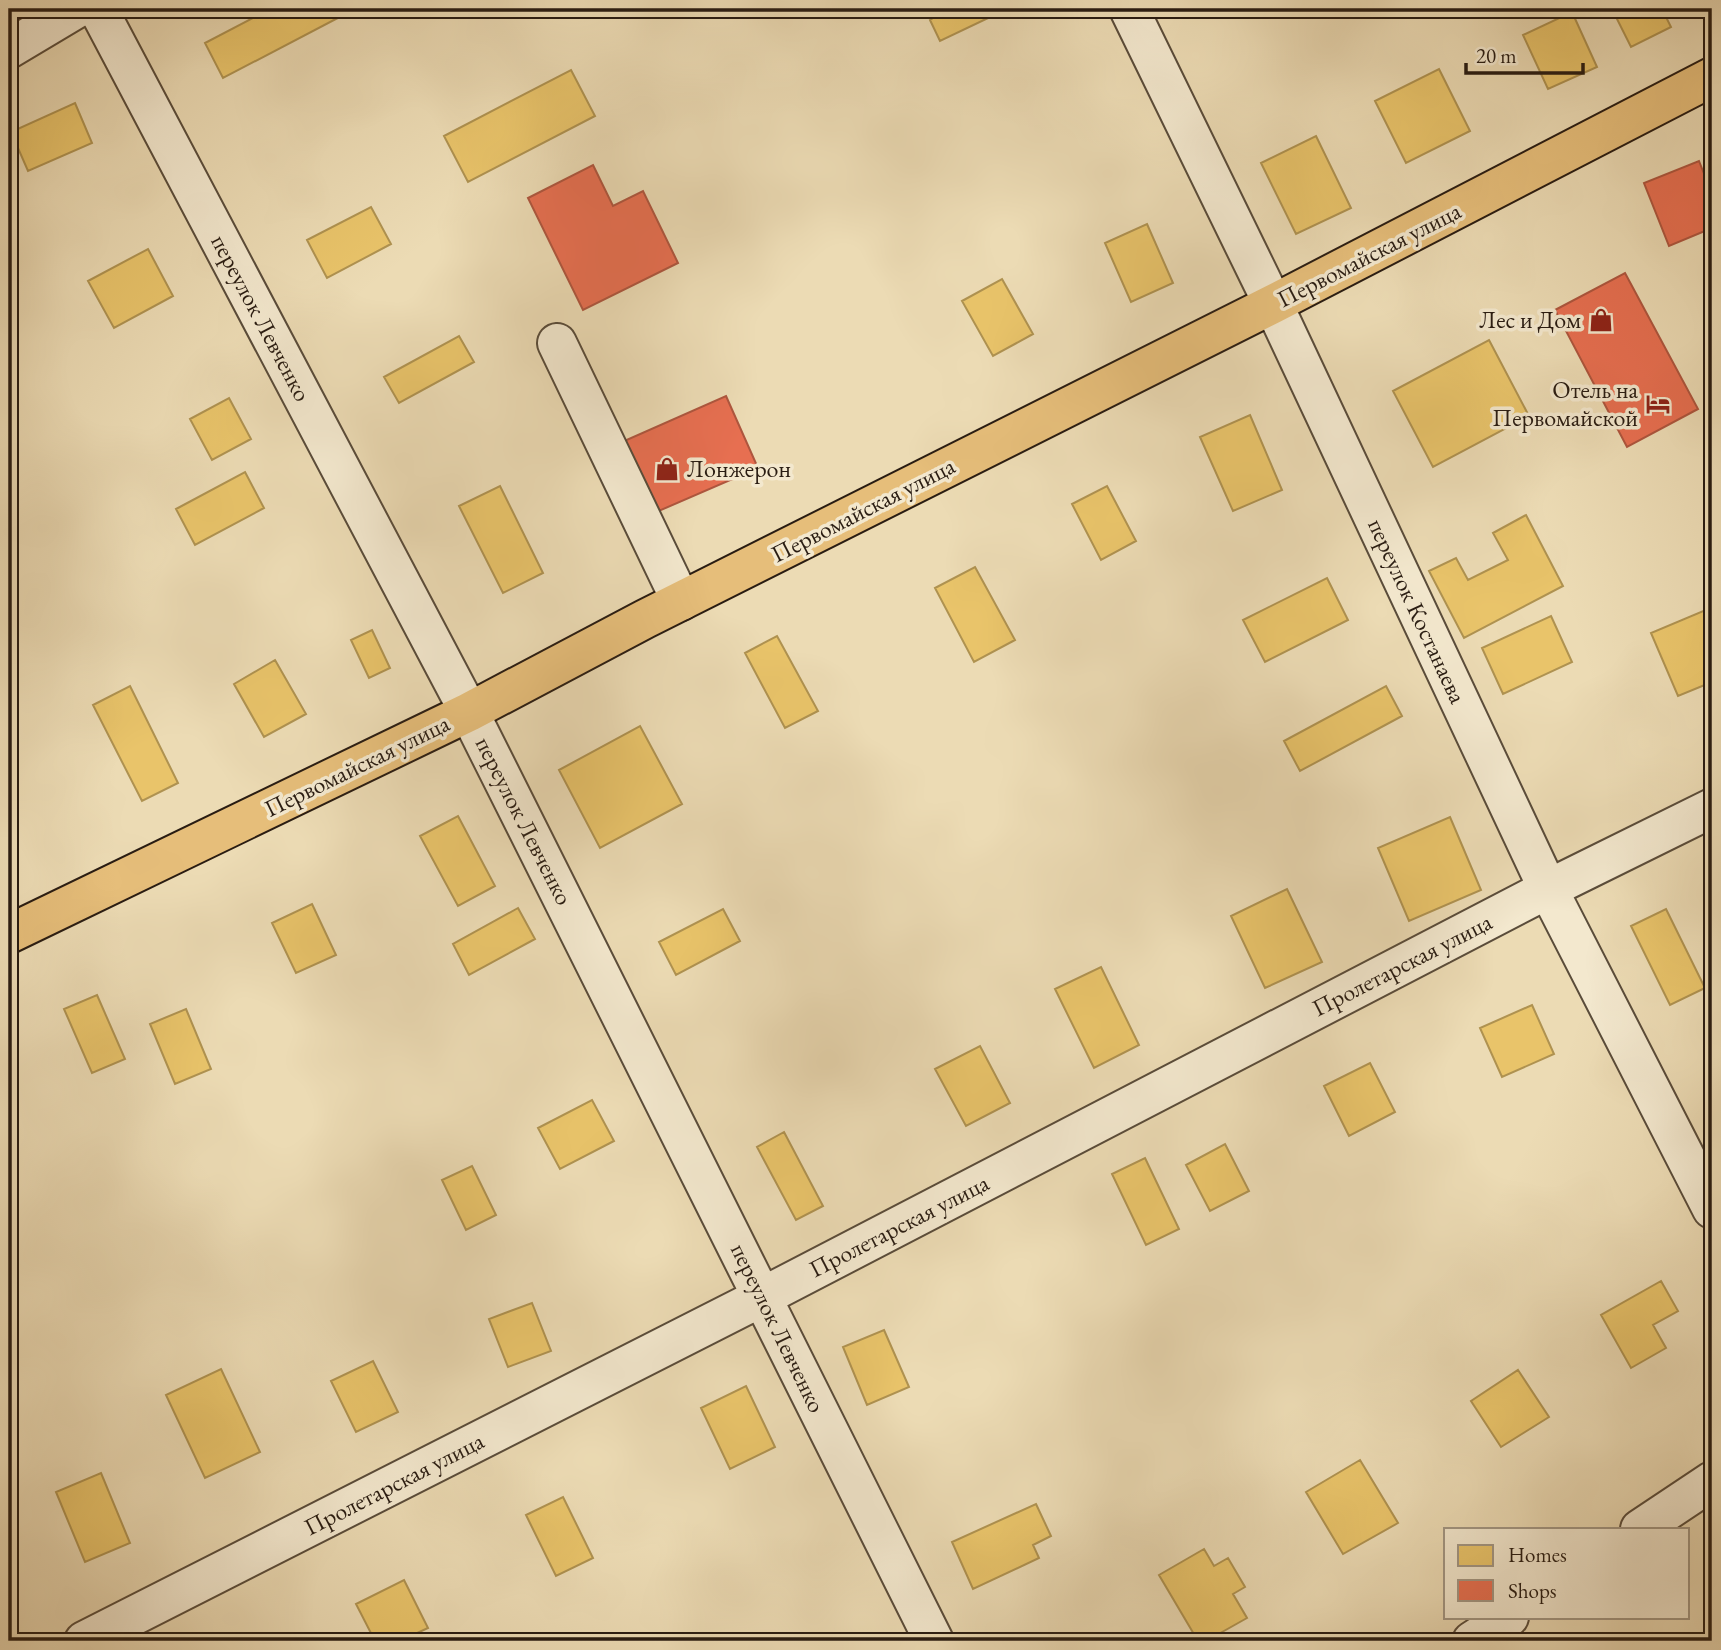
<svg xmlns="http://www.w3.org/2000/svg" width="1721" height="1650" viewBox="0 0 1721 1650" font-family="'EB Garamond',serif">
	<rect width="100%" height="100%" fill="#ecdbb4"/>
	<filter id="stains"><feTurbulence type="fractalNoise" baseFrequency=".00286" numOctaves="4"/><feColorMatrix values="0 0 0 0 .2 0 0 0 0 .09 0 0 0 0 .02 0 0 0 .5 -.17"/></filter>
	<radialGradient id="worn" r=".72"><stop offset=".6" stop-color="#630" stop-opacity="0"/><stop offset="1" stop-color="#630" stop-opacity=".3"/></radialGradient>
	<path fill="#e9c46a" stroke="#af9250" stroke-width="2" d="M 270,9 L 353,10 L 223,78 L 205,43 Z
		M 947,9 L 1007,9 L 940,41 L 930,20 Z
		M 1612,9 L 1662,9 L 1671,27 L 1631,47 Z
		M 1572,12 L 1597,67 L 1548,89 L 1523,35 Z
		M 1439,69 L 1470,131 L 1406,163 L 1375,101 Z
		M 571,70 L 595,116 L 468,182 L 444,136 Z
		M 75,103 L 92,143 L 28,171 L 11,132 Z
		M 1316,136 L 1351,208 L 1296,234 L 1261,163 Z
		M 371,207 L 391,244 L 327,278 L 307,240 Z
		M 1147,224 L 1173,283 L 1131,302 L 1105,243 Z
		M 148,249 L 173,296 L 114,328 L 88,281 Z
		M 1002,279 L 1033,334 L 993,356 L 962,301 Z
		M 459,336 L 474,362 L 399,403 L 384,377 Z
		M 1489,340 L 1529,416 L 1433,467 L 1393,391 Z
		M 229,398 L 251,439 L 212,460 L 190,419 Z
		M 1250,415 L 1282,490 L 1233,511 L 1200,437 Z
		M 245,472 L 264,508 L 195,545 L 176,509 Z
		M 500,486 L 543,573 L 503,593 L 459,506 Z
		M 1107,486 L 1136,541 L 1101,560 L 1072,504 Z
		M 1526,515 L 1563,586 L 1464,638 L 1429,571 L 1456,558 L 1468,580 L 1508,560 L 1493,533 Z
		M 975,567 L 1015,640 L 974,662 L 935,588 Z
		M 1327,578 L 1348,620 L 1265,662 L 1243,620 Z
		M 1708,609 L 1712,620 L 1712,682 L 1678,696 L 1651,633 Z
		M 1551,616 L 1572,662 L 1503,694 L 1482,648 Z
		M 372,630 L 390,668 L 369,678 L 351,640 Z
		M 777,636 L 818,711 L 785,728 L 745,653 Z
		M 275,660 L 306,714 L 264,737 L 234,684 Z
		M 130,686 L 178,783 L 142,801 L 93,705 Z
		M 1386,686 L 1402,716 L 1300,771 L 1284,741 Z
		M 640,726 L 682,804 L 600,848 L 559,770 Z
		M 458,816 L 495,886 L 458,906 L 420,836 Z
		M 1450,817 L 1481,890 L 1409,921 L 1378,848 Z
		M 1287,889 L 1322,962 L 1265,988 L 1231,916 Z
		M 312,904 L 336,955 L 296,973 L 272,923 Z
		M 518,908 L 535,939 L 469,975 L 453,944 Z
		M 723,909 L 740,941 L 676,975 L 659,942 Z
		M 1666,909 L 1705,988 L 1670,1005 L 1631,926 Z
		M 1101,967 L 1139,1045 L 1094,1068 L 1055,989 Z
		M 97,995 L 125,1059 L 92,1073 L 64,1009 Z
		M 1532,1005 L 1554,1054 L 1502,1077 L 1480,1028 Z
		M 186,1009 L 211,1069 L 175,1084 L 150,1024 Z
		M 980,1046 L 1010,1103 L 966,1126 L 935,1069 Z
		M 1370,1063 L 1395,1112 L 1349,1136 L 1324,1086 Z
		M 592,1100 L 614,1141 L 560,1169 L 538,1128 Z
		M 784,1132 L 823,1206 L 796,1220 L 757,1147 Z
		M 1225,1144 L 1249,1191 L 1210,1211 L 1186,1165 Z
		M 1145,1158 L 1179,1229 L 1146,1245 L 1112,1174 Z
		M 472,1166 L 496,1215 L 466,1230 L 442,1180 Z
		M 1661,1281 L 1678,1311 L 1653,1325 L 1666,1348 L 1631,1368 L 1601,1315 Z
		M 532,1303 L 551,1351 L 508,1367 L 489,1319 Z
		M 884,1330 L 909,1387 L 867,1405 L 843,1347 Z
		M 373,1361 L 398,1412 L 356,1432 L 331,1381 Z
		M 221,1369 L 260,1452 L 205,1478 L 166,1395 Z
		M 1518,1370 L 1549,1417 L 1501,1447 L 1471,1401 Z
		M 746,1386 L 775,1447 L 730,1469 L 701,1408 Z
		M 1360,1460 L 1398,1523 L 1343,1554 L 1306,1492 Z
		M 101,1473 L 130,1543 L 85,1562 L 56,1492 Z
		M 563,1497 L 593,1558 L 556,1576 L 526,1515 Z
		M 1036,1504 L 1051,1536 L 1033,1545 L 1039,1558 L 973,1589 L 952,1542 Z
		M 1204,1549 L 1214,1566 L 1228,1558 L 1245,1587 L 1233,1594 L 1247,1618 L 1206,1641 L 1198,1641 L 1159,1575 Z
		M 404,1580 L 428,1628 L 400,1641 L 375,1641 L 356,1604 Z
		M 877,1635 L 880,1641 L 864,1641 Z"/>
	<path fill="#e76f51" stroke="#ae563e" stroke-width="2" d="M 1699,161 L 1712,194 L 1712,228 L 1669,246 L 1644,183 Z
		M 593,165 L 613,206 L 643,191 L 678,263 L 583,310 L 528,198 Z
		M 1625,273 L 1698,409 L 1627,447 L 1555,310 Z
		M 726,396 L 758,468 L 654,513 L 622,442 Z"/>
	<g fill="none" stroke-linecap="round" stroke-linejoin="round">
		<g stroke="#5a4c3a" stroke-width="42">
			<path id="minor" d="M 98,9 L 469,712 L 934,1641
				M 1129,9 L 1273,304 L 1548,889 L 1712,1209
				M 9,49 L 76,9
				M 557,343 L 681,601
				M 1640,1529 L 1712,1481
				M 84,1641 L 762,1297 L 1548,889 L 1712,808
				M 1472,1641 L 1509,1617"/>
		</g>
		<g stroke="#291c12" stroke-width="42">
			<path id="major" d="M 9,934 L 469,712 L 645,619 L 1273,304 L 1712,77"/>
		</g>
		<use href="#minor" stroke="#f3e8ce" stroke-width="38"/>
		<use href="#major" stroke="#e6be7a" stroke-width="38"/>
	</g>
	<defs>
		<g id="shop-bare" transform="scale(1.89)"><path d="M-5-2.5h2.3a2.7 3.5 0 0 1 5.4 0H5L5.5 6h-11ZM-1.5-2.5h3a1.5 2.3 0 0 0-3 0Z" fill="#8f2418" stroke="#f3e8ce" stroke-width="2.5" paint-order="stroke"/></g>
		<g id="hotel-bare" transform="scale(1.89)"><path d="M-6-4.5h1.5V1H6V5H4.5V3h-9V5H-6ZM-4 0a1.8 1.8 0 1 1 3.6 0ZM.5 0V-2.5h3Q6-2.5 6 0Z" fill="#8f2418" stroke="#f3e8ce" stroke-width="2.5" paint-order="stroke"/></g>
	</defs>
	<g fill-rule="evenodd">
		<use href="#shop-bare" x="1601" y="320"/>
		<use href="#hotel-bare" x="1658" y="404"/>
		<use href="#shop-bare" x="667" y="469"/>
	</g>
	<g text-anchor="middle" stroke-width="7" stroke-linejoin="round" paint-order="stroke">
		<g font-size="24" fill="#291c12" stroke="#f3e8ce">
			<text transform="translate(1369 255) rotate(-27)" y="8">Первомайская улица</text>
			<text transform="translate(261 318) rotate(62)" y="8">переулок Левченко</text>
			<text transform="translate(863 510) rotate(-27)" y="8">Первомайская улица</text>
			<text transform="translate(1417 611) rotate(65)" y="8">переулок Костанаева</text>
			<text transform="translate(357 766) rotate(-26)" y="8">Первомайская улица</text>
			<text transform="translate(524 821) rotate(63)" y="8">переулок Левченко</text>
			<text transform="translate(1402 965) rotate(-27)" y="8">Пролетарская улица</text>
			<text transform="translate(899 1226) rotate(-27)" y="8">Пролетарская улица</text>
			<text transform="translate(778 1328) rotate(64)" y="8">переулок Левченко</text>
			<text transform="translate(394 1484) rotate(-27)" y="8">Пролетарская улица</text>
		</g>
		<g font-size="24" fill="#291c12" stroke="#f3e8ce" text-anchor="end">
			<text x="1581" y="328">Лес и Дом</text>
			<text x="1638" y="398">Отель на<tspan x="1638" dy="28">Первомайской</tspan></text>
			<text x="687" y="477" text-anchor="start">Лонжерон</text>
		</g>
	</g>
	<rect width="1721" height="1650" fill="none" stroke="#ecdbb4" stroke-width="35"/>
	<rect x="10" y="10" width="1700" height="1629" fill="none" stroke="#291c12" stroke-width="3.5"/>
	<rect x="18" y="18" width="1686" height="1615" fill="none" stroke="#291c12" stroke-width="2"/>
	<rect x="1444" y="1528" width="245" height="91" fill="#f3e8ce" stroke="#a29683" stroke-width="2"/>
	<rect x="1458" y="1545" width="35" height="21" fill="#e9c46a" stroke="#a29683" stroke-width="2"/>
	<text x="1508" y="1562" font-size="21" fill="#291c12">Homes</text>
	<rect x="1458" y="1580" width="35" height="21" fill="#e76f51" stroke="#a29683" stroke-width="2"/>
	<text x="1508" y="1598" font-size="21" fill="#291c12">Shops</text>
	<path d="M1466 63v10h117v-10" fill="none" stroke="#291c12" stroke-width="3.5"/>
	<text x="1476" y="63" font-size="21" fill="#291c12" stroke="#f3e8ce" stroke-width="5" paint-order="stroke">20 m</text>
	<rect width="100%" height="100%" filter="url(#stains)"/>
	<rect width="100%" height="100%" fill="url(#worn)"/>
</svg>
